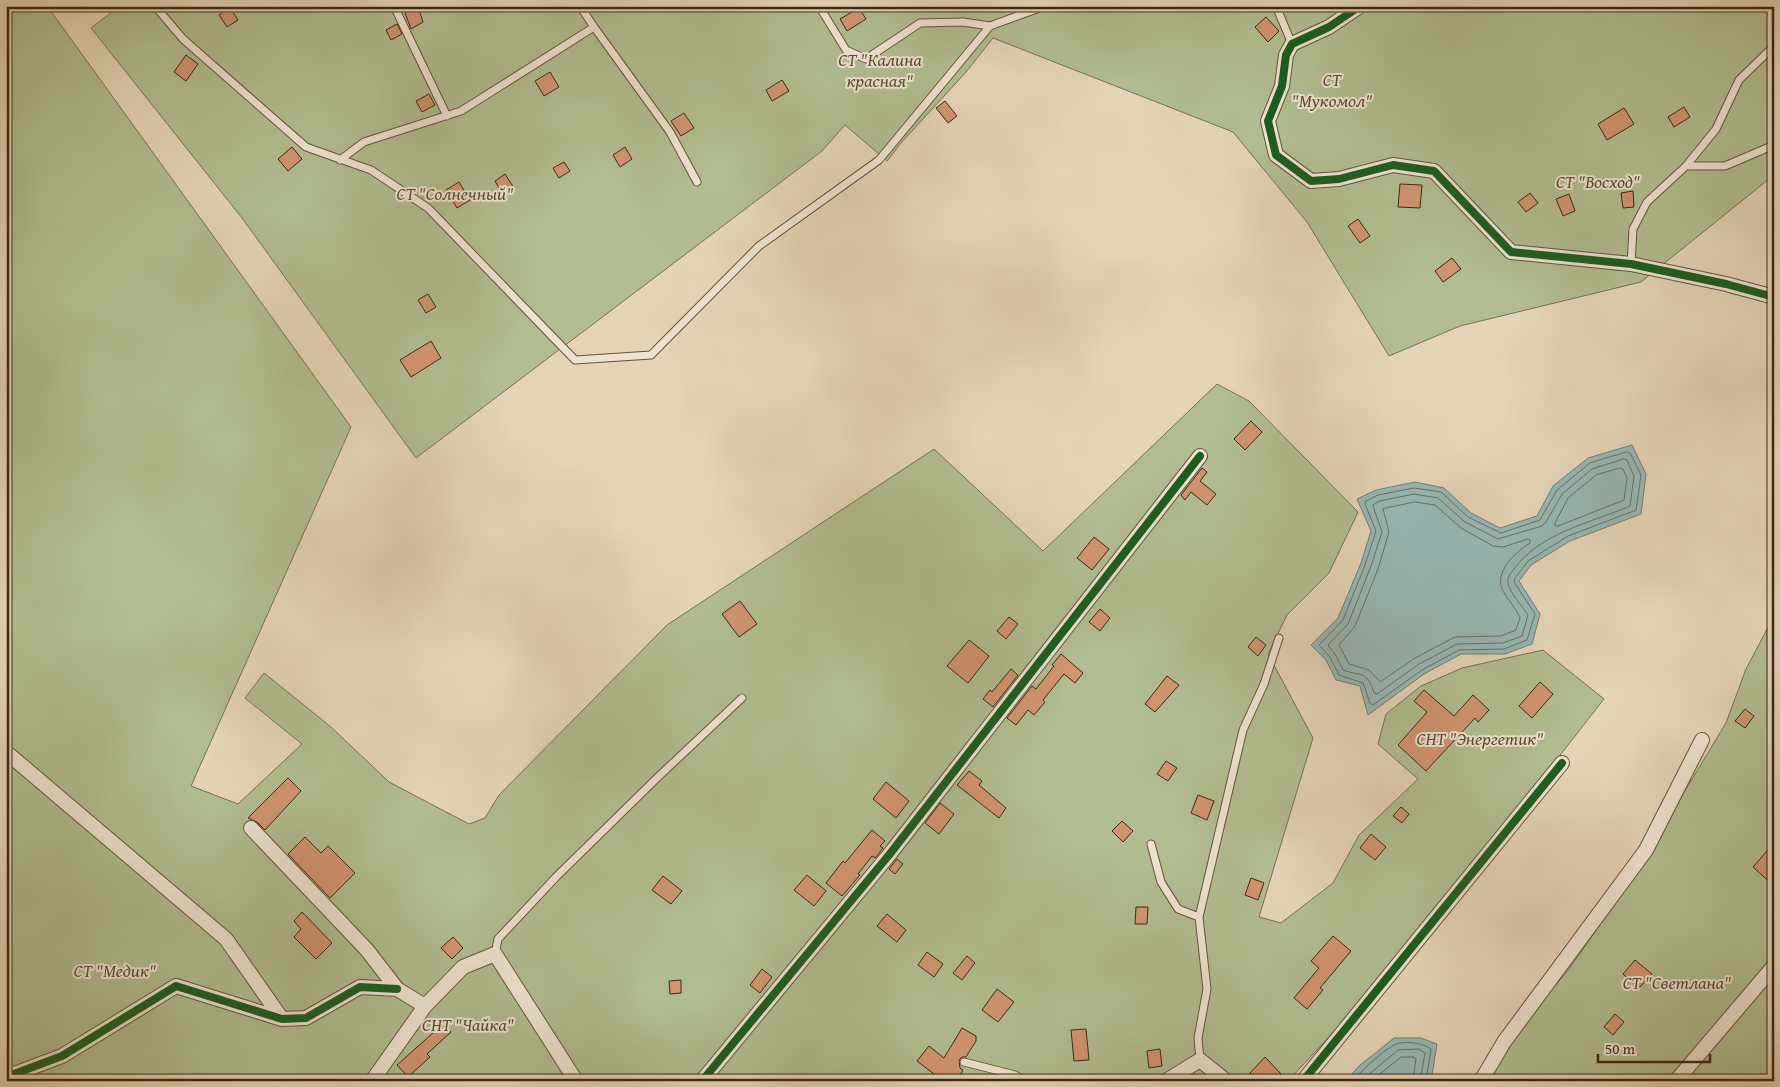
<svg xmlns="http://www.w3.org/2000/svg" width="1780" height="1087" viewBox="0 0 1780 1087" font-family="'Gentium Book Plus',serif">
	<rect width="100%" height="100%" fill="#e5d4b7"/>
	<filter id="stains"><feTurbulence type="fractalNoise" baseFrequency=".004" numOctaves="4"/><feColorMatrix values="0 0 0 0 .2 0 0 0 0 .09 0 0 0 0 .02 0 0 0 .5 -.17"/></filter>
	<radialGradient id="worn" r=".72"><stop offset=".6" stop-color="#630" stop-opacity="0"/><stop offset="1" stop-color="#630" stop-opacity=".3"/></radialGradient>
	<path fill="#b1bd91" stroke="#767253" d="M 6,6 L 54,6 L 50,10 L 351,427 L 191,786 L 238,804 L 302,744 L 245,698 L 264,673 L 331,727 L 389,782 L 469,824 L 485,818 L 499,795 L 667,625 L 934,449 L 1043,551 L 1217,384 L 1249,401 L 1358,512 L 1329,573 L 1287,615 L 1268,654 L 1313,738 L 1259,917 L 1281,923 L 1333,883 L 1359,835 L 1418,779 L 1378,744 L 1386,714 L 1421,686 L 1462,668 L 1543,650 L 1604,699 L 1510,819 L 1342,1023 L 1288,1081 L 6,1081 Z
		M 120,6 L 1774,6 L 1774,175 L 1641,282 L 1460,326 L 1389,356 L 1307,222 L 1233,132 L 993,38 L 966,72 L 901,143 L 887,161 L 845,125 L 822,151 L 416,458 L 242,218 L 91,28 Z
		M 1774,616 L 1774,1081 L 1485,1081 L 1542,1000 L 1566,973 L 1658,843 L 1683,794 L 1726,723 L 1746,669 Z"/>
	<path fill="#96b7b3" stroke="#727e74" d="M 1632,445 L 1646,474 L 1641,514 L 1570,541 L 1531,565 L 1519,581 L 1540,614 L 1532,644 L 1505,654 L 1461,654 L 1424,674 L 1368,715 L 1360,686 L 1336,680 L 1326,660 L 1311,645 L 1338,618 L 1361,563 L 1371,531 L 1357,499 L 1376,490 L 1415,482 L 1444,488 L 1471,513 L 1500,528 L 1537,516 L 1553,486 L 1588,458 Z
		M 1394,1038 L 1421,1038 L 1437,1044 L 1431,1081 L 1346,1081 L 1359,1066 Z"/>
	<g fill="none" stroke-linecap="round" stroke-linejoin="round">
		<path stroke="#697064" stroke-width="1" d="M 1627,452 L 1630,453 L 1641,475 L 1636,510 L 1568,536 L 1528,561 L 1515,578 L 1514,582 L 1535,614 L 1527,640 L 1504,649 L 1459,650 L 1422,670 L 1373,705 L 1370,703 L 1363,683 L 1339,675 L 1330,657 L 1319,645 L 1343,620 L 1365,565 L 1376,531 L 1365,504 L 1366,501 L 1378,495 L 1414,488 L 1441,492 L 1468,517 L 1501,533 L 1540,520 L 1557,490 L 1590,463 Z
			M 1624,459 L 1627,460 L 1634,476 L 1630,506 C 1591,523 1541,532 1514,569 C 1511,573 1507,577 1508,583 C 1509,592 1523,607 1528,615 L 1522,636 L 1503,643 L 1457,644 L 1419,664 L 1377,694 L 1374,693 C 1367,670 1362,677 1343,670 L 1335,654 L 1328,645 L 1348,624 L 1371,566 L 1382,532 L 1373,506 L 1374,504 L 1380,501 L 1414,494 L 1438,498 L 1465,522 L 1498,539 L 1542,526 L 1546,522 L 1562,494 L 1592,469 Z
			M 1620,468 L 1623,469 L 1627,478 L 1624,500 L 1558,526 L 1555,526 L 1555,523 L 1568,498 L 1596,475 Z
			M 1415,502 L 1435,505 L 1461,528 L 1493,546 L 1503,547 L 1528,539 L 1530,540 L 1530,543 C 1516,552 1493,572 1503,591 C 1508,600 1516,608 1520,618 L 1516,630 L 1501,636 L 1455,637 L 1415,658 L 1380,682 L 1369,670 L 1349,664 L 1339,645 L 1355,626 L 1378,569 L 1389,532 L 1383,509 Z
			M 1353,1081 C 1364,1068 1379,1054 1394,1045 C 1402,1040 1425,1043 1431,1049 L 1426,1081
			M 1361,1081 L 1398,1050 L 1419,1049 L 1425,1053 L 1420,1081
			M 1371,1081 L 1401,1057 L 1414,1057 L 1416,1059 L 1413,1081"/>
	</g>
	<path fill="#d19471" stroke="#3c2815" d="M 418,6 L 423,22 L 411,29 L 405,13 Z
		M 230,7 L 238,20 L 227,27 L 219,15 Z
		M 859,8 L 866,19 L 847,31 L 840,19 Z
		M 1266,17 L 1279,31 L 1268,42 L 1255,27 Z
		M 397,24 L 402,34 L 391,40 L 386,30 Z
		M 186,55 L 198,64 L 186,81 L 174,72 Z
		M 550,72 L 559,87 L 544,96 L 535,81 Z
		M 782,80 L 789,91 L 772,101 L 766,90 Z
		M 429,94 L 435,105 L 422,112 L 416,101 Z
		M 945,101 L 957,116 L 948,123 L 936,108 Z
		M 1684,107 L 1690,117 L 1674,127 L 1668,117 Z
		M 1624,108 L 1634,124 L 1607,140 L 1598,124 Z
		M 684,113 L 694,128 L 681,136 L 671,121 Z
		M 292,147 L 302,159 L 288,171 L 278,159 Z
		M 625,147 L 632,159 L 620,167 L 613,155 Z
		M 564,162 L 570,171 L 559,178 L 553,168 Z
		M 505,174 L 514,188 L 503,195 L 495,181 Z
		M 459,182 L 470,200 L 457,208 L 446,190 Z
		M 1400,184 L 1422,185 L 1420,208 L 1398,207 Z
		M 1633,191 L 1634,207 L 1623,208 L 1621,193 Z
		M 1530,193 L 1538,203 L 1526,212 L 1518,202 Z
		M 1569,194 L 1575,211 L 1563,216 L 1556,199 Z
		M 1358,219 L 1370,236 L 1360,243 L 1348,226 Z
		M 1452,258 L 1461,269 L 1443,282 L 1435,271 Z
		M 428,294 L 436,307 L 426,313 L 418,300 Z
		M 431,341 L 441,358 L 411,377 L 400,360 Z
		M 1251,421 L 1262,432 L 1245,450 L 1234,439 Z
		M 1202,468 L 1207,472 L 1200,481 L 1216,494 L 1207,505 L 1191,492 L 1185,500 L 1181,495 Z
		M 1094,537 L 1109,549 L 1092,570 L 1077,558 Z
		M 740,601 L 757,624 L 739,637 L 722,614 Z
		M 1100,609 L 1110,618 L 1100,631 L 1089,622 Z
		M 1009,617 L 1018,624 L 1006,639 L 997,631 Z
		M 1256,637 L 1266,645 L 1258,656 L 1248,647 Z
		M 969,640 L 989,656 L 968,683 L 947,666 Z
		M 1061,654 L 1083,673 L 1075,683 L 1064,674 L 1043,700 L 1045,702 L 1034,715 L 1028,710 L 1016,725 L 1007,718 L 1032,686 L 1036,689 L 1054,666 L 1052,665 Z
		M 1011,669 L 1018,675 L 993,707 L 983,699 L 990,690 L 992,692 Z
		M 1167,676 L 1179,685 L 1155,712 L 1145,704 Z
		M 1540,682 L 1553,694 L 1532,718 L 1519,706 Z
		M 1424,690 L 1454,716 L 1473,695 L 1489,710 L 1478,722 L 1475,718 L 1426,771 L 1398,745 L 1427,712 L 1414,701 Z
		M 1745,709 L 1754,716 L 1745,728 L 1735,721 Z
		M 1166,761 L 1177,768 L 1168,781 L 1157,774 Z
		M 969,771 L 982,781 L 979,785 L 1006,808 L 999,818 L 957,785 Z
		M 288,778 L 301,791 L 265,830 L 257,822 L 248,818 Z
		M 886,782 L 909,801 L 896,818 L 873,799 Z
		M 1198,795 L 1214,801 L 1207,820 L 1191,813 Z
		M 940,803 L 954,814 L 939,834 L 925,823 Z
		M 1401,807 L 1409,814 L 1402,823 L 1393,816 Z
		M 1122,821 L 1133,831 L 1123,842 L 1112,831 Z
		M 872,830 L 885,841 L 880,846 L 883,848 L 875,858 L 872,856 L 858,874 L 860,875 L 842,896 L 826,883 L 843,861 L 845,863 Z
		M 1371,834 L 1386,847 L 1375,860 L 1360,848 Z
		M 305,837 L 321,853 L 328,846 L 355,873 L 330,898 L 288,854 Z
		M 1774,843 L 1774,886 L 1753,867 Z
		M 897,859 L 903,864 L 895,874 L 889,869 Z
		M 807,875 L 826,891 L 814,906 L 794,890 Z
		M 663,876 L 682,891 L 671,904 L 652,890 Z
		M 1251,878 L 1264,883 L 1258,900 L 1245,895 Z
		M 1136,907 L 1148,907 L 1147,924 L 1135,924 Z
		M 302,912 L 332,943 L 316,959 L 294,937 L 301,929 L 294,921 Z
		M 887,914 L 906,930 L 897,942 L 877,926 Z
		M 1333,936 L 1351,951 L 1320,988 L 1323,990 L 1307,1009 L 1294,998 L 1319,968 L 1311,961 Z
		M 453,937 L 463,948 L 452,959 L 441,948 Z
		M 927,952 L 943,964 L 934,977 L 918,965 Z
		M 967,956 L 975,963 L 962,980 L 953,973 Z
		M 1635,960 L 1652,974 L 1639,988 L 1623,974 Z
		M 762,969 L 772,977 L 760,993 L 750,985 Z
		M 681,980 L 681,993 L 670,994 L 669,981 Z
		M 997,989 L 1014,1002 L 998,1022 L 982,1010 Z
		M 1615,1014 L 1624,1022 L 1613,1035 L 1604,1027 Z
		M 443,1024 L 451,1032 L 427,1054 L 430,1057 L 408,1077 L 397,1065 Z
		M 962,1028 L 976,1036 L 976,1041 L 966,1057 L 962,1057 L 959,1060 L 960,1068 L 963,1070 L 957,1081 L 943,1081 L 917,1061 L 929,1046 L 944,1058 Z
		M 1086,1029 L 1089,1060 L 1074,1061 L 1071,1030 Z
		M 1160,1049 L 1162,1066 L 1149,1068 L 1147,1051 Z
		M 1265,1057 L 1281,1074 L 1274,1081 L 1258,1081 L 1250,1073 Z"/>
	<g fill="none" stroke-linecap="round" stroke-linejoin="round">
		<g stroke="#66533e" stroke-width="9">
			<path id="service" d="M 155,6 L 183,39 L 306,147 L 371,170 L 428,208 L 575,360 L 651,355 L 759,246 L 879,160 L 990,26 L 1045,6
				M 394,6 L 447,116
				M 819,6 L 846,50 L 866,59 L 920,23 L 963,22 L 990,26
				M 1276,6 L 1292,44
				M 594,27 L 670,132 L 697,182
				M 340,160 L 364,142 L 461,111 L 594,27 L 580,6
				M 1686,166 L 1716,129 L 1739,80 L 1774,46
				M 1631,264 L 1633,229 L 1647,202 L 1686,166 L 1725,166 L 1774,145
				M 1151,844 L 1161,882 L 1178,909 L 1199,917
				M 495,954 L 498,939 L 556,877 L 658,777 L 742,698
				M 1200,1060 L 1198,1038 L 1207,989 L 1199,917 L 1243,730 L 1264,684 L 1279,638
				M 964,1062 L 1015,1075 L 1024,1081"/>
		</g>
		<g stroke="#66533e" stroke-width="16">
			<path id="minor" d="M 1360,6 L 1329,27 L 1292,44 L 1286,55 L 1282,86 L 1268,121 L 1276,155 L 1311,181 L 1339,179 L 1393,165 L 1434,171 L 1511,252 L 1631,264 L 1726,284 L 1774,297
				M 6,752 L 226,939 L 282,1019
				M 251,828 L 367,950 L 397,989 L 425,1006
				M 6,1077 L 62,1056 L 176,986 L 282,1019 L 306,1018 L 360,987 L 397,989
				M 372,1081 L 425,1006 L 463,967 L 495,954 L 576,1081
				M 702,1081 L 889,855 L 1200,456
				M 1166,1081 L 1200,1060 L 1226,1081
				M 1303,1081 L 1562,763
				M 1481,1081 L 1504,1042 L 1646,850 L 1702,740
				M 1676,1081 L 1774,966"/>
		</g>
		<use href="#service" stroke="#eee3d0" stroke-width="7"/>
		<use href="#minor" stroke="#eee3d0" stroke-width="14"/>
		<g stroke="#eee3d0" stroke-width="11">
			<path id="cycleway" d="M 1360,6 L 1329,27 L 1292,44 L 1286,55 L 1282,86 L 1268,121 L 1276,155 L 1311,181 L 1339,179 L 1393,165 L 1434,171 L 1511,252 L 1631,264 L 1726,284 L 1774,297
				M 6,1077 L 62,1056 L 176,986 L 282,1019 L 306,1018 L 360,987 L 397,989
				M 702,1081 L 889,855 L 1200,456
				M 1303,1081 L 1562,763"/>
		</g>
		<use href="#cycleway" stroke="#1b5e20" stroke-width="8"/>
	</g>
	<g text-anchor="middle" stroke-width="4" stroke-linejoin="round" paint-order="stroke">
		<g font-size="18" font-style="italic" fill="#594d34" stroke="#eee3d0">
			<text x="880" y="66">СТ "Калина<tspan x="880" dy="21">красная"</tspan></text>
			<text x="1332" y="86">СТ<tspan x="1332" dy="21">"Мукомол"</tspan></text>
			<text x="1598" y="188">СТ "Восход"</text>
			<text x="455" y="200">СТ "Солнечный"</text>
			<text x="1480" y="745">СНТ "Энергетик"</text>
			<text x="115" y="977">СТ "Медик"</text>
			<text x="1677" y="989">СТ "Светлана"</text>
			<text x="468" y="1031">СНТ "Чайка"</text>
		</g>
	</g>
	<rect width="1780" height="1087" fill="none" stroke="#e5d4b7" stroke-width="25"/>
	<rect x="8" y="8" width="1765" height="1072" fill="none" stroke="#3c2815" stroke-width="2.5"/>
	<rect x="12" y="12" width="1755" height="1062" fill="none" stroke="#3c2815"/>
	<path d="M1598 1054v8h112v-8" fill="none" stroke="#3c2815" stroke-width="2.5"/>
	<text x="1605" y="1054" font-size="15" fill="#3c2815" stroke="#eee3d0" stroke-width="4" paint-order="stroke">50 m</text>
	<rect width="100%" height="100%" filter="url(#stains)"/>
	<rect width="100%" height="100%" fill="url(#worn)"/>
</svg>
